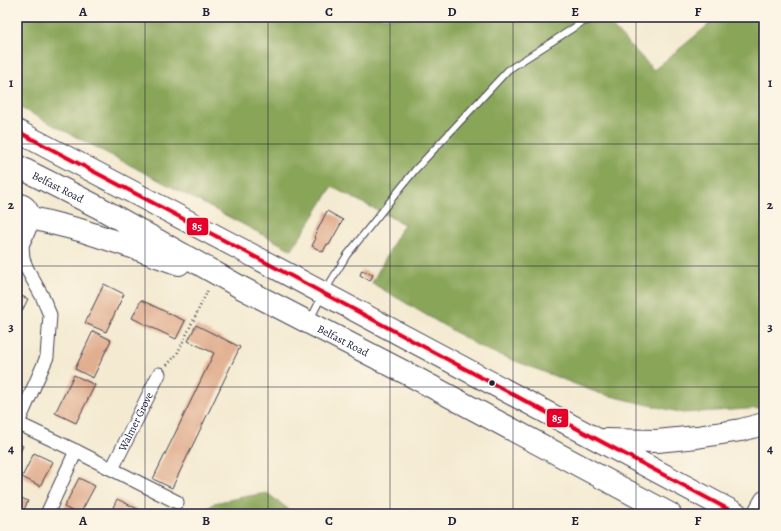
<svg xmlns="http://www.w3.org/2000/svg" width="781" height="531" viewBox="0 0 781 531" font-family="Alegreya,serif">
	<rect width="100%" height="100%" fill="#fcf5e5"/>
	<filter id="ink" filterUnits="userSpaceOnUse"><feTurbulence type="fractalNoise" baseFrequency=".025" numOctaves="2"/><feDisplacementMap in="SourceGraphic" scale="8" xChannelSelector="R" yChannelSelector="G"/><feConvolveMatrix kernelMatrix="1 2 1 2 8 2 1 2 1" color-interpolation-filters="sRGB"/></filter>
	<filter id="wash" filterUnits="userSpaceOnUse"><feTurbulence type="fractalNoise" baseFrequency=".012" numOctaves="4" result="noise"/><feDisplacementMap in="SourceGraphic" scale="16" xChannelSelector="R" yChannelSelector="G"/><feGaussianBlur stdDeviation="0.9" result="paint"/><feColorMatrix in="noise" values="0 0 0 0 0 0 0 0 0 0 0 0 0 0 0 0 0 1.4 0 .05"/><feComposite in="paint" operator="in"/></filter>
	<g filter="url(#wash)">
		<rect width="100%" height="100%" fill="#f4ead1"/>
		<path fill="#89a558" stroke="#56644a" d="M 17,17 L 603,17 L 654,70 L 718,17 L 764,17 L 764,408 L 683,413 L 598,393 L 482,348 L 372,283 L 404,224 L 332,187 L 292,250 L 17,106 Z
			M 267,493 L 288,509 L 288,514 L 202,514 L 214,503 L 243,497 Z"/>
		<g id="blocks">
			<path fill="#e1af90" d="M 327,211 L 343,220 L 329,245 L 327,244 L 323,252 L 312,246 L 316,238 L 314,237 Z
				M 362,270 L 373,275 L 370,281 L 360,275 Z
				M 104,284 L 124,294 L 106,332 L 85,323 Z
				M 17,294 L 28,299 L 18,319 L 17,319 Z
				M 141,300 L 185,321 L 176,339 L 132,318 Z
				M 196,325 L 240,347 L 172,488 L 153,479 L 214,353 L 188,341 Z
				M 93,331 L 111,340 L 93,378 L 75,369 Z
				M 74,375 L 95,385 L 76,423 L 55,413 Z
				M 17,443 L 23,446 L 17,459 Z
				M 34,453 L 53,462 L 40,486 L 22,477 Z
				M 79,478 L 95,486 L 80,514 L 78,514 L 64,507 Z
				M 17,496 L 28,501 L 22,514 L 17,514 Z
				M 117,499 L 148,514 L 110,514 Z"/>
		</g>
	</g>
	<g filter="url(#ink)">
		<use href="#blocks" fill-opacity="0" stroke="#424052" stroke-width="1"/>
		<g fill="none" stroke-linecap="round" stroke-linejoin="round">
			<g stroke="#424052" stroke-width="8">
				<path id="lane" d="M 310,320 L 323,294 L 347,255 L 415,170 L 508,70 L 581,23 L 599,17"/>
			</g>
			<g stroke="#424052" stroke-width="15">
				<g id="street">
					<path d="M 17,199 C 43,205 30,230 22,245"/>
					<path d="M 17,225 L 22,245 L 23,259 L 27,269 L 42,296 L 50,315 L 47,357 L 18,423"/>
					<path d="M 17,423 L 76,451 L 177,502"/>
					<path id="s1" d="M 112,469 L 159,374"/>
					<path d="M 47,514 L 76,451"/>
				</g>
			</g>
			<g stroke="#424052" stroke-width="20">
				<path id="secondary" d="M 17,215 L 32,218
					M 756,514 L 764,500"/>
			</g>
			<g stroke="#424052" stroke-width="24">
				<g id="highway">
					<path d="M 17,131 L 246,252 L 737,514"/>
					<path id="s2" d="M 17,166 L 100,208 L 242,288 L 410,375 L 670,514"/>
					<path d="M 32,218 L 80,230 L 129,246 L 179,264"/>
					<path d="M 604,440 L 657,441 L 697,437 L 741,430 L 764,424"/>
				</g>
			</g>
			<path stroke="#424052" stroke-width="2.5" stroke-dasharray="1 3" stroke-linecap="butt" d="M 167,365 L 177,354 L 208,290"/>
			<use href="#lane" stroke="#fff" stroke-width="6"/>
			<use href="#street" stroke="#fff" stroke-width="13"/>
			<use href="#secondary" stroke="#fff" stroke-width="18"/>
			<use href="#highway" stroke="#fff" stroke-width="22"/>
			<g stroke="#fcf5e5" stroke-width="7">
				<path id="bus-1" d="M 17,131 L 246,252 L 737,514"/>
			</g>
			<use href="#bus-1" stroke="#e4002b" stroke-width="4"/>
		</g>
	</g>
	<path fill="none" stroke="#22223b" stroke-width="1" stroke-opacity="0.55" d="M 145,17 L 145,514M 268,17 L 268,514M 390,17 L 390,514M 513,17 L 513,514M 636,17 L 636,514M 17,144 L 764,144M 17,266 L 764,266M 17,387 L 764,387"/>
	<circle fill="#22223b" stroke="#fcf5e5" stroke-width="1.5" cx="492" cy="383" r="3.5"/>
	<g text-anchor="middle" stroke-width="3" stroke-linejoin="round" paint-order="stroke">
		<g font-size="11" fill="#22223b" stroke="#fcf5e5">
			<text dy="4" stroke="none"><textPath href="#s2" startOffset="46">Belfast Road</textPath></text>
			<text dy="4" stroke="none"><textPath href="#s2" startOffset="370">Belfast Road</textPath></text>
			<text dy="4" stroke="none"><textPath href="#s1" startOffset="53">Walmer Grove</textPath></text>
		</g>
	</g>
	<g stroke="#fcf5e5" stroke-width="1.5">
		<rect x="186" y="217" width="23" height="19" rx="4" fill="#e4002b"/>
		<rect x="546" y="408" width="23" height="20" rx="4" fill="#e4002b"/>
	</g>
	<g font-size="11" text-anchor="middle" font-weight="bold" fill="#fff">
		<text x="197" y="230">85</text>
		<text x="557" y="422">85</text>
	</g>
	<rect width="781" height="531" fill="none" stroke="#fcf5e5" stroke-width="44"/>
	<rect x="22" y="22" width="737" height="487" fill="none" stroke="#22223b" stroke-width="1.5"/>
	<g font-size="13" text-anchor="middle" font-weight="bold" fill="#22223b">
		<text x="83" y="16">A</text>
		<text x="206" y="16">B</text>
		<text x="329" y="16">C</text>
		<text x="452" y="16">D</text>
		<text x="575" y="16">E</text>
		<text x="698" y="16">F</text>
		<text x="11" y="87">1</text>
		<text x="770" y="87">1</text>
		<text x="11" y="209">2</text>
		<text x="770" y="209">2</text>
		<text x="11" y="331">3</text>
		<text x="770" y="331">3</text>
		<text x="11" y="453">4</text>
		<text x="770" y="453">4</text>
		<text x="83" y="525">A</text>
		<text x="206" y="525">B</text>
		<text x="329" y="525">C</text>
		<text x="452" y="525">D</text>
		<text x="575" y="525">E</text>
		<text x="698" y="525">F</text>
	</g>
</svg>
